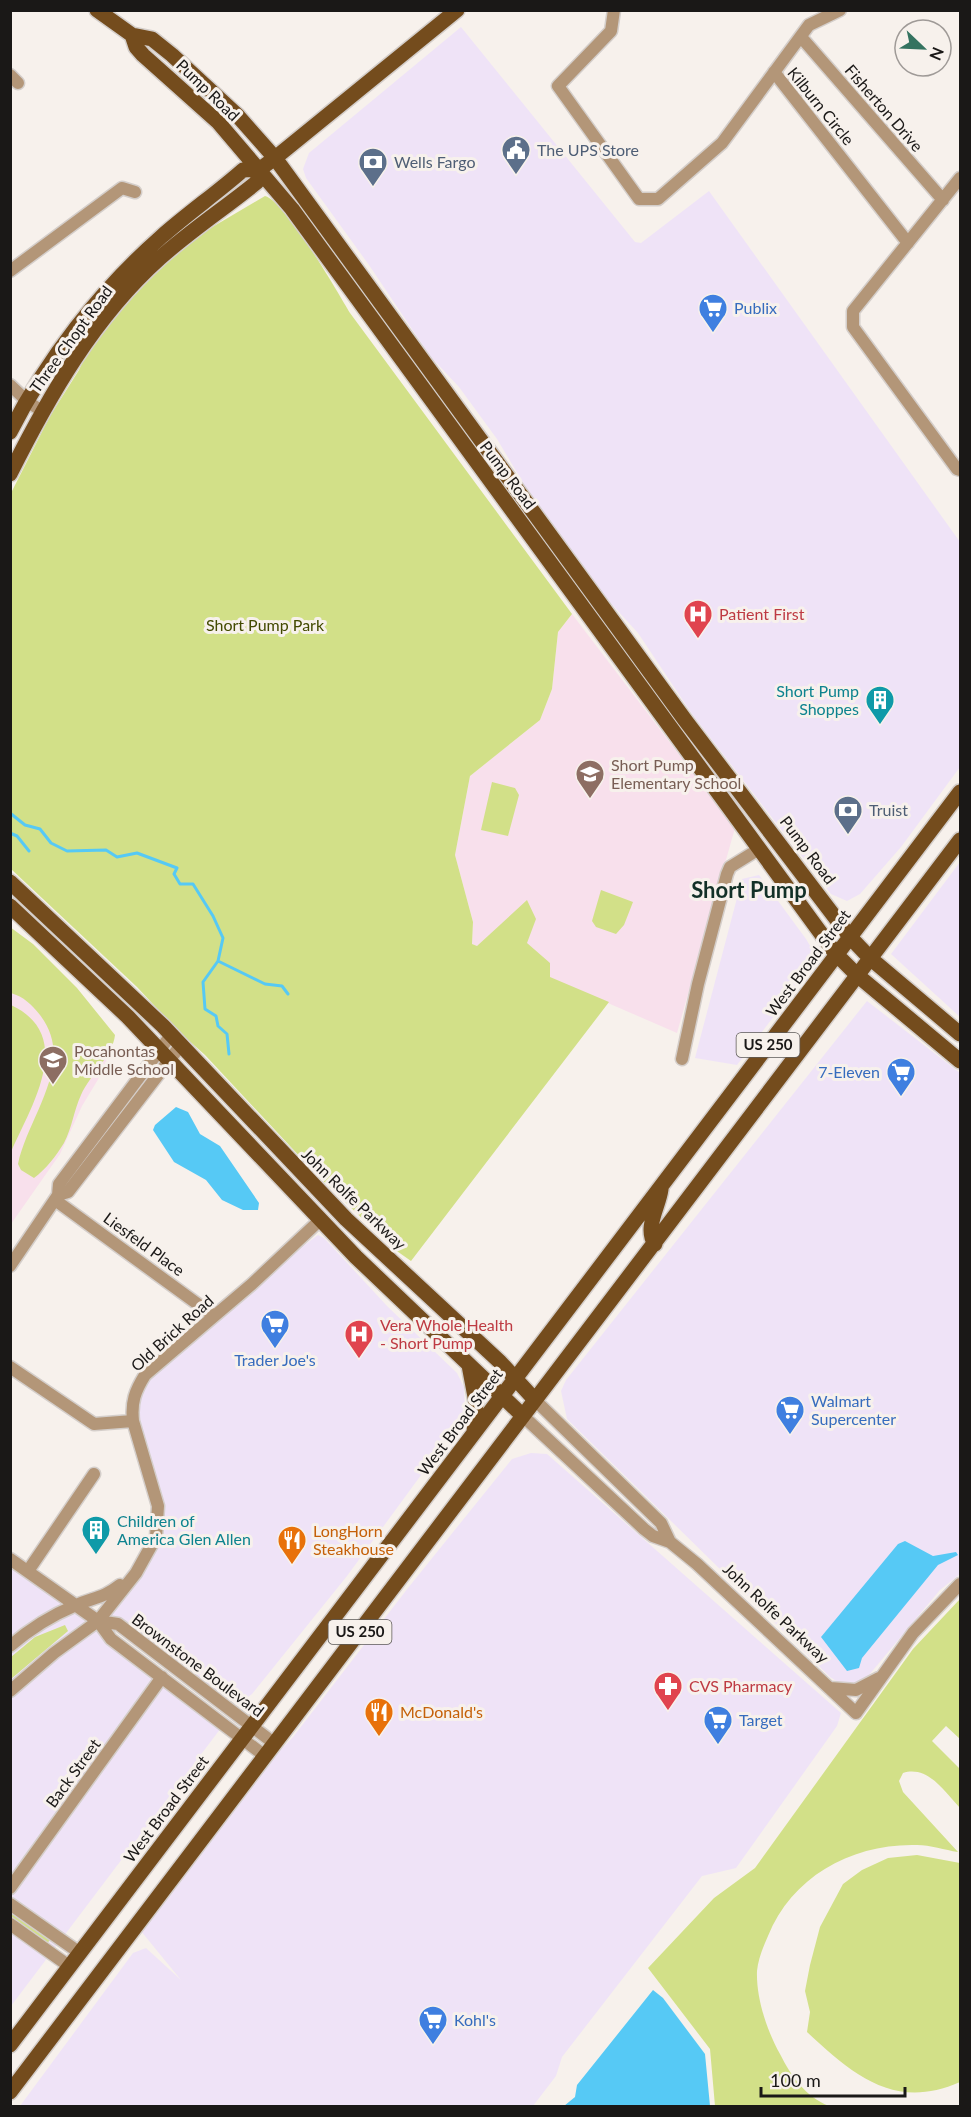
<svg xmlns="http://www.w3.org/2000/svg" width="971" height="2117" viewBox="0 0 971 2117" font-family="Lato,sans-serif">
	<rect width="100%" height="100%" fill="#f7f1ec"/>
	<path fill="#efe3f7" d="M 461,27 L 635,242 L 641,243 L 709,191 L 960,542 L 960,767 L 901,847 L 860,894 L 847,901 L 831,894 L 692,714 L 638,633 L 606,598 L 525,486 L 497,439 L 459,387 L 430,356 L 369,265 L 306,178 L 303,169 L 309,153 Z
		M 960,862 L 960,1017 L 891,954 Z
		M 759,875 L 806,939 L 815,954 L 811,967 L 737,1065 L 695,1058 L 742,879 Z
		M 867,1001 L 960,1073 L 960,1574 L 940,1590 L 869,1675 L 857,1683 L 843,1685 L 830,1677 L 567,1419 L 561,1391 L 566,1380 Z
		M 318,1235 L 324,1238 L 388,1307 L 457,1373 L 464,1387 L 465,1409 L 449,1437 L 347,1576 L 252,1694 L 244,1700 L 227,1697 L 166,1661 L 118,1624 L 98,1621 L 224,1724 L 11,2006 L 11,1559 L 97,1621 L 136,1573 L 159,1521 L 141,1445 L 135,1390 L 252,1284 Z
		M 531,1453 L 547,1454 L 841,1713 L 837,1726 L 736,1868 L 702,1876 L 562,2057 L 556,2076 L 533,2106 L 20,2106 L 133,1953 L 146,1948 L 181,1980 L 136,1925 L 223,1810 L 293,1737 L 408,1588 L 512,1459 Z"/>
	<path fill="#f8e0ec" d="M 572,614 L 735,828 L 677,1033 L 472,944 L 473,922 L 455,855 L 470,776 L 540,720 L 552,689 L 558,632 Z
		M 11,944 L 89,1033 L 108,1063 L 82,1106 L 60,1154 L 11,1224 Z"/>
	<path fill="#d2e088" d="M 265,196 C 285,201 337,291 350,313 L 572,614 L 558,632 L 552,689 L 540,720 L 470,776 L 455,855 L 473,922 L 472,944 L 477,946 L 527,900 L 536,919 L 527,943 L 550,963 L 550,977 L 609,1002 L 411,1261 L 394,1249 L 317,1175 L 205,1055 L 177,1030 L 137,987 L 11,869 L 10,495 L 50,416 L 79,370 L 100,325 L 160,258 Z
		M 492,782 L 515,788 L 519,795 L 508,836 L 481,830 Z
		M 601,890 L 633,902 L 624,925 L 616,934 L 596,927 L 592,921 Z
		M 10,927 L 33,944 L 77,988 L 115,1035 C 113,1055 90,1075 81,1095 C 74,1110 72,1128 64,1143 C 56,1156 46,1169 34,1178 L 21,1170 L 18,1164 C 28,1116 77,1063 40,1015 C 31,1004 24,997 11,993 Z
		M 11,1005 C 77,1036 31,1106 11,1152 Z
		M 960,1599 L 960,1739 L 946,1726 L 932,1741 L 960,1769 L 960,1808 C 945,1792 928,1765 903,1773 L 899,1781 L 903,1792 L 958,1852 C 945,1850 930,1845 917,1845 C 853,1843 792,1876 768,1936 C 763,1947 758,1960 757,1971 C 756,1998 767,2031 780,2054 C 791,2076 806,2097 829,2106 L 715,2106 L 710,2049 L 648,1968 L 714,1898 L 755,1868 L 913,1649 Z
		M 65,1625 L 68,1631 L 11,1679 L 11,1657 L 35,1637 Z
		M 917,1855 L 960,1863 L 960,2082 C 895,2111 853,2075 807,2032 L 810,2012 L 805,1991 L 810,1965 L 820,1927 L 843,1884 L 862,1870 L 888,1858 Z
		M 13,1912 L 51,1938 L 47,1944 L 11,1918 Z"/>
	<path fill="#56c9f5" d="M 176,1107 L 188,1112 L 200,1134 L 220,1146 L 259,1203 L 258,1210 L 243,1210 L 222,1200 L 206,1180 L 174,1162 L 153,1130 L 155,1125 Z
		M 905,1541 L 933,1556 L 956,1552 L 958,1555 L 938,1565 L 862,1658 L 859,1668 L 847,1671 L 821,1637 L 898,1544 Z
		M 653,1990 L 663,1998 L 705,2054 L 710,2106 L 564,2106 L 575,2097 L 577,2085 Z"/>
	<g fill="none" stroke-linecap="round" stroke-linejoin="round">
		<path stroke="#56c9f5" stroke-width="3" d="M 10,813 L 25,825 L 40,829 L 51,843 L 67,851 L 106,850 L 117,857 L 137,853 L 177,868 L 174,874 L 180,884 L 193,884 L 213,916 L 223,938 L 218,961 L 203,982 L 205,1009 L 216,1016 L 218,1026 L 227,1034 L 229,1054
			M 10,833 L 17,836 L 29,851
			M 218,961 L 265,984 L 282,986 L 288,994"/>
		<g stroke="#d4ceca" stroke-width="15">
			<path id="minor" d="M 614,10 L 611,31 L 558,86 L 639,199 L 658,199 L 722,143 L 809,25 L 840,10
				M 801,37 L 943,200
				M 774,72 L 908,243
				M 10,75 L 18,83
				M 960,178 L 853,311 L 853,327 L 957,469 L 960,470
				M 10,271 L 122,188 L 135,192
				M 10,385 L 28,402 L 42,411
				M 682,1059 L 698,984 L 727,874 L 730,867 L 759,849
				M 58,1195 L 68,1192 L 181,1045
				M 55,1200 L 214,1316
				M 10,1266 L 58,1195 L 59,1184 L 171,1035
				M 10,1367 L 94,1424 L 133,1421
				M 535,1400 L 661,1523 L 670,1542
				M 523,1416 L 644,1529 L 653,1536 L 670,1542 L 697,1564 L 856,1713 L 913,1633 L 960,1584
				M 10,1559 L 98,1621 L 111,1639 L 265,1756
				M 28,1571 L 94,1474
				M 98,1621 L 118,1624 L 275,1744
				M 10,1646 C 30,1629 50,1616 74,1606 C 94,1597 102,1599 120,1585
				M 830,1688 L 856,1690 L 879,1678
				M 10,1691 L 54,1653 L 98,1621 L 136,1573 L 156,1537 L 158,1506 L 133,1421 C 131,1402 135,1391 145,1375 L 252,1284 L 320,1220
				M 10,1888 L 162,1677
				M 10,1904 L 80,1953
				M 10,1924 L 69,1966"/>
		</g>
		<g stroke="#d4ceca" stroke-width="18">
			<path id="major" d="M 97,10 L 132,35 L 152,39 L 172,55 L 237,115 L 275,158 L 685,720 L 850,937 L 870,958 L 960,1034
				M 132,35 L 136,47 L 143,55 L 218,122 L 292,209 L 836,954 L 857,975 L 960,1061
				M 10,432 C 47,359 100,291 161,237 C 188,213 217,193 243,170 L 260,169 L 275,158 L 457,10
				M 10,474 C 49,396 94,317 160,258 C 190,231 225,208 257,182 L 260,169
				M 10,882 L 163,1026 L 346,1219 L 500,1362 L 535,1400
				M 10,906 L 128,1017 L 356,1257 L 523,1416
				M 655,1244 C 644,1228 659,1206 661,1189
				M 469,1365 L 476,1402 L 474,1433
				M 10,2045 L 960,792
				M 10,2092 L 960,840"/>
		</g>
		<use href="#minor" stroke="#b39678" stroke-width="12"/>
		<use href="#major" stroke="#744c1d" stroke-width="15"/>
	</g>
	<defs>
		<g id="civic-pin" transform="scale(1.5)"><path d="M0 17L-7.5 6A9.5 9.5 0 1 1 7.5 6Z" fill="#5c6f8a" stroke="#f7f1ec"/><path d="M-.6-6.5H3V-4.5H.6V-3L4-1V1h2V6H-6V1h2V-1L-.6-3ZM-1.2 2.5V6h2.4V2.5Z" fill="#fff"/></g>
		<g id="bank-pin" transform="scale(1.5)"><path d="M0 17L-7.5 6A9.5 9.5 0 1 1 7.5 6Z" fill="#5c6f8a" stroke="#f7f1ec"/><path d="M-6-4H6V4H-6ZM0-2.3a2.3 2.3 0 1 0 0 4.6a2.3 2.3 0 1 0 0-4.6Z" fill="#fff"/></g>
		<g id="supermarket-pin" transform="scale(1.5)"><path d="M0 17L-7.5 6A9.5 9.5 0 1 1 7.5 6Z" fill="#3f7fe0" stroke="#f7f1ec"/><path d="M-6-5.5h2.5l.6 2H6L4.5 2H-2.5L-4.4-4H-6ZM-1.5 3.2a1.3 1.3 0 1 0 .1 0ZM3 3.2a1.3 1.3 0 1 0 .1 0Z" fill="#fff"/></g>
		<g id="hospital-pin" transform="scale(1.5)"><path d="M0 17L-7.5 6A9.5 9.5 0 1 1 7.5 6Z" fill="#e0444e" stroke="#f7f1ec"/><path d="M-5-5h3v3.5h4V-5h3V5h-3V1.5h-4V5h-3Z" fill="#fff"/></g>
		<g id="building-pin" transform="scale(1.5)"><path d="M0 17L-7.5 6A9.5 9.5 0 1 1 7.5 6Z" fill="#0f9aa8" stroke="#f7f1ec"/><path d="M-4-6H4V6H1V3H-1V6H-4ZM-2.5-4.3h1.7v1.8h-1.7ZM.8-4.3h1.7v1.8H.8ZM-2.5-1h1.7V.8h-1.7ZM.8-1h1.7V.8H.8Z" fill="#fff"/></g>
		<g id="school-pin" transform="scale(1.5)"><path d="M0 17L-7.5 6A9.5 9.5 0 1 1 7.5 6Z" fill="#8d6e63" stroke="#f7f1ec"/><path d="M0-5L7-2L0 1L-7-2ZM-4 1L0 2.5L4 1V4Q0 6-4 4Z" fill="#fff"/></g>
		<g id="restaurant-pin" transform="scale(1.5)"><path d="M0 17L-7.5 6A9.5 9.5 0 1 1 7.5 6Z" fill="#e8710a" stroke="#f7f1ec"/><path d="M-5-6h1v4h1v-4h1v4h1v-4h1v5L-1.5 .5V6h-2V.5L-5-1ZM5-6V6H3V1.5H1.5Q1.5-4 5-6Z" fill="#fff"/></g>
		<g id="pharmacy-pin" transform="scale(1.5)"><path d="M0 17L-7.5 6A9.5 9.5 0 1 1 7.5 6Z" fill="#e0444e" stroke="#f7f1ec"/><path d="M-2-6h4v4h4v4h-4v4h-4v-4h-4v-4h4Z" fill="#fff"/></g>
	</defs>
	<g fill-rule="evenodd">
		<use href="#civic-pin" x="516" y="150"/>
		<use href="#bank-pin" x="373" y="162"/>
		<use href="#supermarket-pin" x="713" y="308"/>
		<use href="#hospital-pin" x="698" y="614"/>
		<use href="#building-pin" x="880" y="700"/>
		<use href="#school-pin" x="590" y="774"/>
		<use href="#bank-pin" x="848" y="810"/>
		<use href="#school-pin" x="53" y="1060"/>
		<use href="#supermarket-pin" x="901" y="1072"/>
		<use href="#supermarket-pin" x="275" y="1324"/>
		<use href="#hospital-pin" x="359" y="1334"/>
		<use href="#supermarket-pin" x="790" y="1410"/>
		<use href="#building-pin" x="96" y="1530"/>
		<use href="#restaurant-pin" x="292" y="1540"/>
		<use href="#pharmacy-pin" x="668" y="1686"/>
		<use href="#restaurant-pin" x="379" y="1712"/>
		<use href="#supermarket-pin" x="718" y="1720"/>
		<use href="#supermarket-pin" x="433" y="2020"/>
	</g>
	<g text-anchor="middle" stroke-width="6" stroke-linejoin="round" paint-order="stroke">
		<g fill="#f7f1ec" stroke="#5c5957" stroke-width="1.5">
			<rect x="736.5" y="1033" width="63" height="24" rx="4.5"/>
			<rect x="328.5" y="1620" width="63" height="24" rx="4.5"/>
		</g>
		<g font-size="15" font-weight="bold" fill="#1a1817">
			<text x="768" y="1050">US 250</text>
			<text x="360" y="1637">US 250</text>
		</g>
		<g font-size="16" fill="#1a1817" stroke="#f7f1ec">
			<text transform="translate(208 90) rotate(44)" y="6">Pump Road</text>
			<text transform="translate(821 106) rotate(51)" y="6">Kilburn Circle</text>
			<text transform="translate(884 108) rotate(49)" y="6">Fisherton Drive</text>
			<text transform="translate(71 339) rotate(-54)" y="6">Three Chopt Road</text>
			<text transform="translate(508 475) rotate(53)" y="6">Pump Road</text>
			<text transform="translate(808 850) rotate(53)" y="6">Pump Road</text>
			<text transform="translate(808 963) rotate(-53)" y="6">West Broad Street</text>
			<text transform="translate(354 1199) rotate(44)" y="6">John Rolfe Parkway</text>
			<text transform="translate(144 1244) rotate(36)" y="6">Liesfeld Place</text>
			<text transform="translate(172 1333) rotate(-42)" y="6">Old Brick Road</text>
			<text transform="translate(460 1422) rotate(-53)" y="6">West Broad Street</text>
			<text transform="translate(776 1613) rotate(43)" y="6">John Rolfe Parkway</text>
			<text transform="translate(198 1665) rotate(37)" y="6">Brownstone Boulevard</text>
			<text transform="translate(73 1773) rotate(-54)" y="6">Back Street</text>
			<text transform="translate(166 1809) rotate(-53)" y="6">West Broad Street</text>
		</g>
		<g font-size="16" fill="#4e5e75" stroke="#f7f1ec" text-anchor="start">
			<text x="537" y="156">The UPS Store</text>
			<text x="394" y="168">Wells Fargo</text>
			<text x="869" y="816">Truist</text>
		</g>
		<g font-size="16" fill="#366cbe" stroke="#f7f1ec" text-anchor="start">
			<text x="734" y="314">Publix</text>
			<text x="880" y="1078" text-anchor="end">7-Eleven</text>
			<text x="275" y="1366" text-anchor="middle">Trader Joe's</text>
			<text x="811" y="1407">Walmart<tspan x="811" dy="18">Supercenter</tspan></text>
			<text x="739" y="1726">Target</text>
			<text x="454" y="2026">Kohl's</text>
		</g>
		<g font-size="16" fill="#be3a42" stroke="#f7f1ec" text-anchor="start">
			<text x="719" y="620">Patient First</text>
			<text x="380" y="1331">Vera Whole Health<tspan x="380" dy="18">- Short Pump</tspan></text>
			<text x="689" y="1692">CVS Pharmacy</text>
		</g>
		<g font-size="16" fill="#424a00" stroke="#f7f1ec">
			<text x="265" y="631">Short Pump Park</text>
		</g>
		<g font-size="16" fill="#0d838f" stroke="#f7f1ec" text-anchor="end">
			<text x="859" y="697">Short Pump<tspan x="859" dy="18">Shoppes</tspan></text>
			<text x="117" y="1527" text-anchor="start">Children of<tspan x="117" dy="18">America Glen Allen</tspan></text>
		</g>
		<g font-size="16" fill="#785e54" stroke="#f7f1ec" text-anchor="start">
			<text x="611" y="771">Short Pump<tspan x="611" dy="18">Elementary School</tspan></text>
			<text x="74" y="1057">Pocahontas<tspan x="74" dy="18">Middle School</tspan></text>
		</g>
		<g font-size="16" fill="#c56008" stroke="#f7f1ec" text-anchor="start">
			<text x="313" y="1537">LongHorn<tspan x="313" dy="18">Steakhouse</tspan></text>
			<text x="400" y="1718">McDonald's</text>
		</g>
		<g font-size="22" font-weight="bold" fill="#123027" stroke="#f7f1ec">
			<text x="749" y="898">Short Pump</text>
		</g>
	</g>
	<rect width="971" height="2117" fill="none" stroke="#1a1817" stroke-width="24"/>
	<g transform="translate(923 48) rotate(113)"><circle r="28" fill="#f7f1ec" stroke="#9f9a97" stroke-width="1.5"/>
	<path d="M0-4.5L10 22L0 15L-10 22Z" fill="#347360"/>
	<text y="-9" font-size="16" font-weight="bold" text-anchor="middle" fill="#1a1817">N</text>
	</g>
	<path d="M761 2087v9h144v-9" fill="none" stroke="#1a1817" stroke-width="3"/>
	<text x="770" y="2087" font-size="18" fill="#1a1817" stroke="#f7f1ec" stroke-width="4.5" paint-order="stroke">100 m</text>
</svg>
